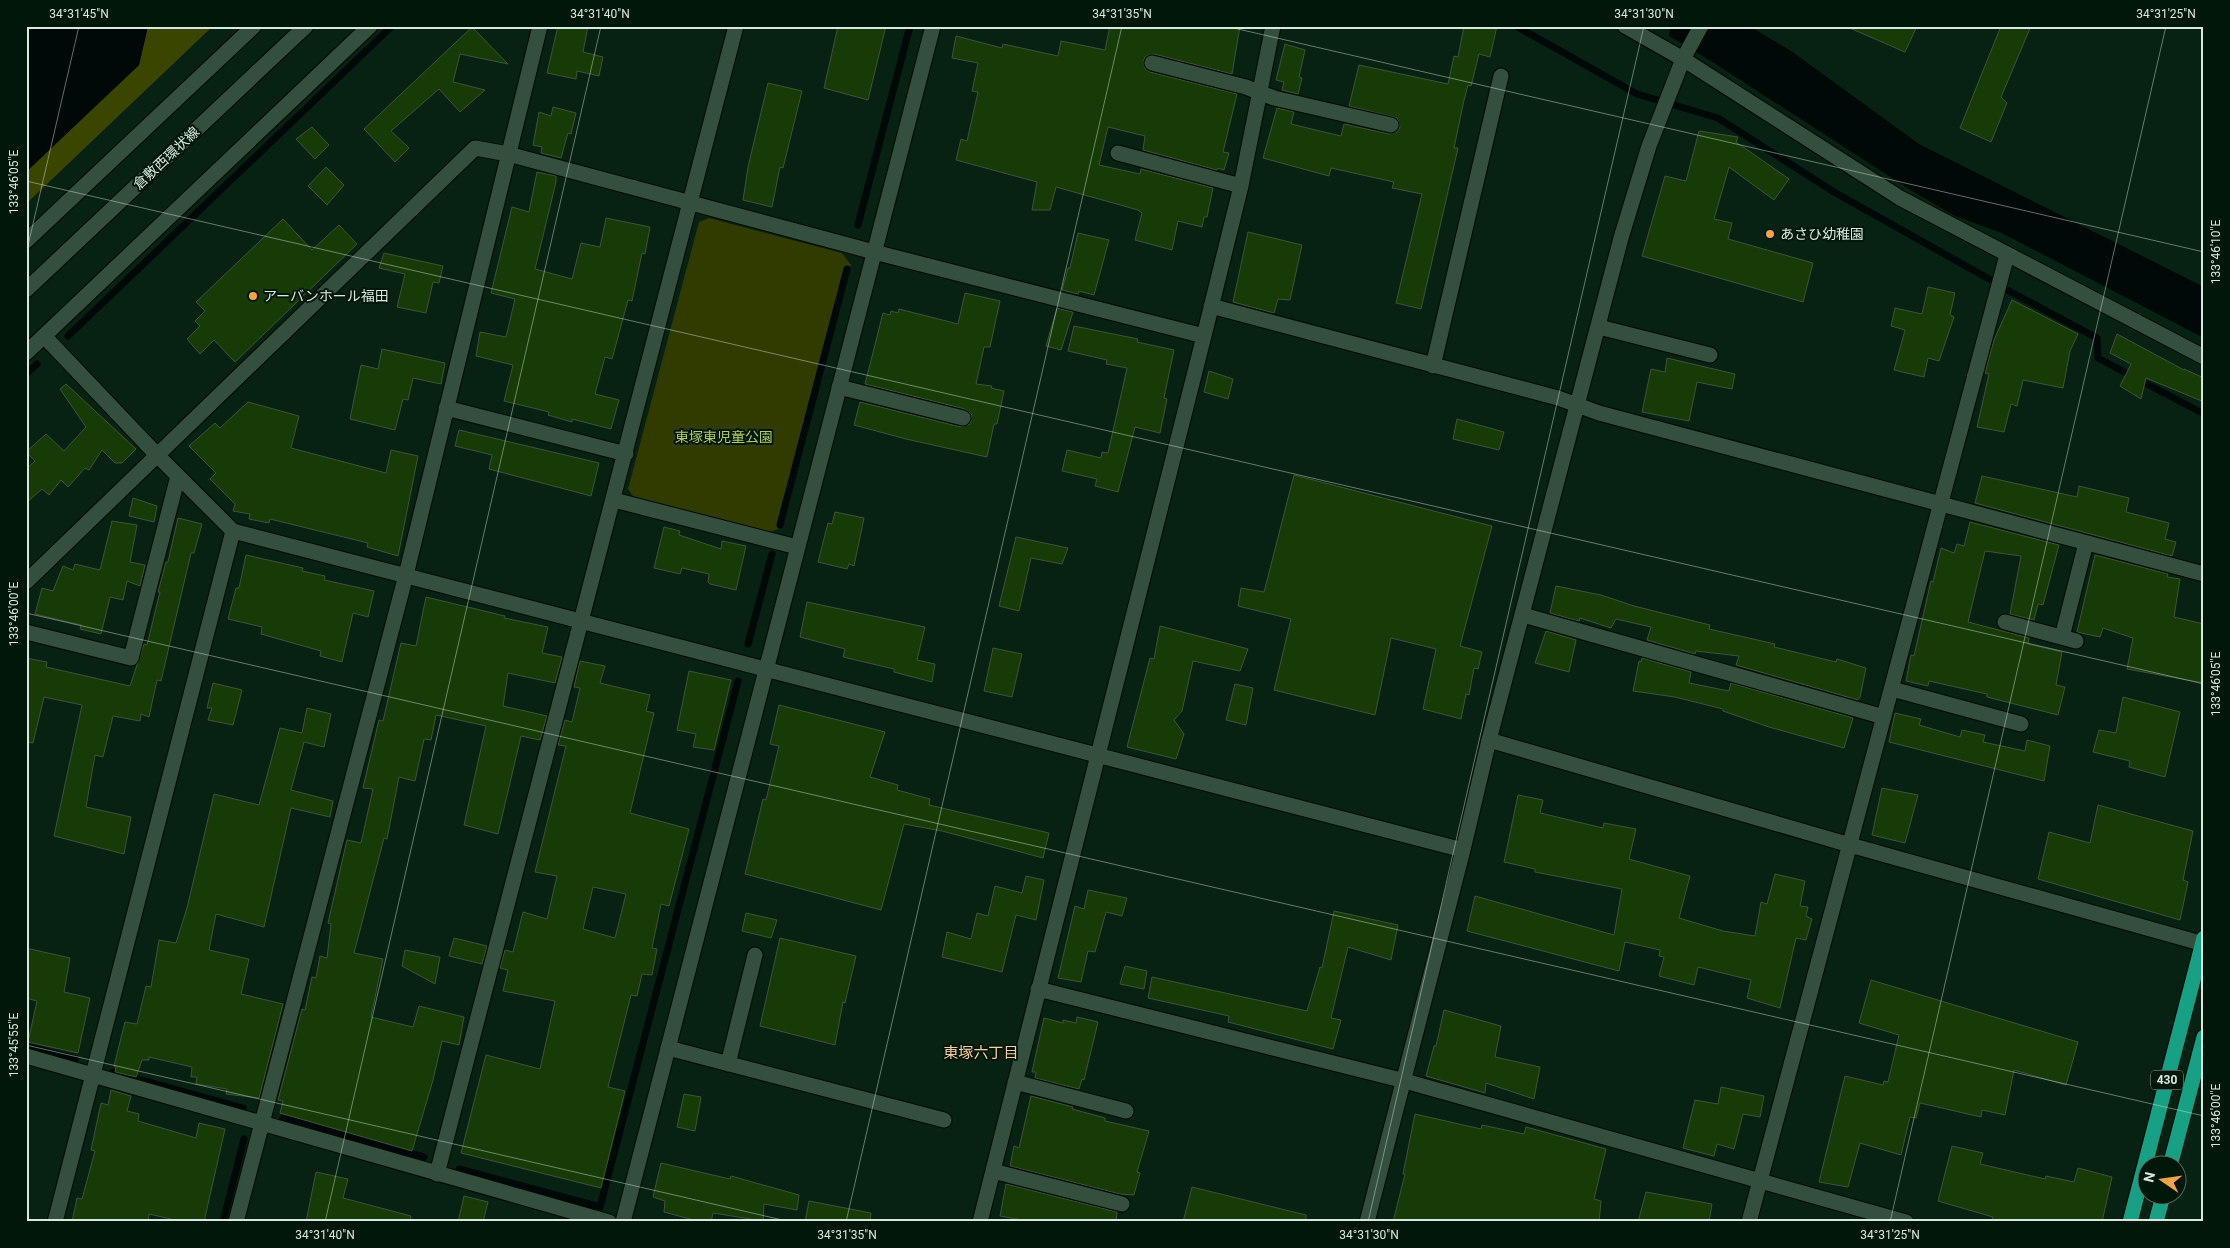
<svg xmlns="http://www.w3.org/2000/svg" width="2230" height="1248" viewBox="0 0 2230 1248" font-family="Roboto,'Noto Sans JP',sans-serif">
	<rect width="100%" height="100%" fill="#072112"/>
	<path fill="#313b00" d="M 709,218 L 842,253 L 851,265 L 783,527 L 770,532 L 635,499 L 628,489 L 699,222 Z"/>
	<path fill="#3a4500" d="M 148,26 L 213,26 L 26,204 L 26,172 L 139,65 Z"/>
	<path fill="#000908" d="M 26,26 L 148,26 L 139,65 L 26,172 Z
		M 1664,26 L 1749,26 L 1791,51 L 1919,144 L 2204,287 L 2204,338 L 2002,233 L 1955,216 L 1912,191 L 1711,61 L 1669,36 L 1670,30 Z"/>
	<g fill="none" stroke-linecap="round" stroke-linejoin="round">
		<path stroke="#000908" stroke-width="7" d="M 1516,26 L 1637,94 L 1718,118 L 1834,192 L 1989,279
			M 858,225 L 910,26
			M 2009,291 L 2097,338 L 2098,358 L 2204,414
			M 68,336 L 392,26
			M 26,374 L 37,364
			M 780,525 L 847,269
			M 748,644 L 772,554
			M 26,1046 L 75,1059
			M 113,1072 L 243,1108
			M 283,1118 L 424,1157
			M 459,1169 L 600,1207 L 738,681
			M 223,1222 L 244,1139"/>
	</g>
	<path fill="#173b07" stroke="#41523b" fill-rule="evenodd" d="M 558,26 L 588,26 L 583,52 L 603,57 L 599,76 L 577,71 L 576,79 L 547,73 Z
		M 838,26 L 886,26 L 868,100 L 824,88 Z
		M 1110,26 L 1240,26 L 1232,74 L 1154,54 L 1146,56 L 1143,61 L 1145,69 L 1150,72 L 1237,94 L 1223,152 L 1229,153 L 1224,170 L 1218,168 L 1217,170 L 1143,150 L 1145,136 L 1108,127 L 1099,165 L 1140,174 L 1141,169 L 1213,188 L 1207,217 L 1204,217 L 1202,227 L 1178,221 L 1172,250 L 1135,240 L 1142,213 L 1138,210 L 1056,187 L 1050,210 L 1032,210 L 1037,182 L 956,160 L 961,139 L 967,141 L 978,92 L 972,91 L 978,63 L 952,58 L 956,36 L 1002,48 L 1003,44 L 1058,56 L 1061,41 L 1105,50 Z
		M 1464,26 L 1497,26 L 1490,57 L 1479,54 L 1471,86 L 1468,85 L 1464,100 L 1454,148 L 1458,148 L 1421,309 L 1396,303 L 1422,194 L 1392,188 L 1394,182 L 1331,168 L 1329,176 L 1263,158 L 1277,108 L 1294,112 L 1291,124 L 1341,136 L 1344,124 L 1389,134 L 1397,132 L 1400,127 L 1397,118 L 1349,106 L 1359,65 L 1448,84 L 1454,56 L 1458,57 Z
		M 1845,26 L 1917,26 L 1905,52 Z
		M 2001,26 L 2031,26 L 2001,97 L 2007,103 L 1991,142 L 1960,128 Z
		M 472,27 L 508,64 L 460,54 L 453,82 L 485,90 L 460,112 L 439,89 L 391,131 L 409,148 L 395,162 L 364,129 Z
		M 1285,44 L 1305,50 L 1299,77 L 1302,78 L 1298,94 L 1282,90 L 1284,82 L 1276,80 Z
		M 768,83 L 802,91 L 783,168 L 780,167 L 772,207 L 743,200 L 748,167 Z
		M 553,107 L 576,113 L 571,134 L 568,133 L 561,158 L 541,153 L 542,147 L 533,145 L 539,112 L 551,116 Z
		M 312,127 L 329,145 L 315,159 L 296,139 Z
		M 1699,131 L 1738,137 L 1736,142 L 1789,179 L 1774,200 L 1729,167 L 1714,219 L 1732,223 L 1728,239 L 1813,263 L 1803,302 L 1642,256 L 1665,176 L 1686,181 Z
		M 326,167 L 344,185 L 327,205 L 308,186 Z
		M 537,172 L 556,176 L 556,182 L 535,269 L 572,279 L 581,243 L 600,247 L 606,218 L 650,227 L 645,254 L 642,253 L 632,301 L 628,300 L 612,359 L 605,357 L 595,394 L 619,400 L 611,429 L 572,419 L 572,422 L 548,415 L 549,412 L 504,401 L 513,365 L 476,356 L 480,332 L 506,337 L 515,299 L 491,293 L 512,207 L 529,212 Z
		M 283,219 L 312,250 L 339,225 L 357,244 L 235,362 L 214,340 L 200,354 L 187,339 L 200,326 L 195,321 L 205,311 L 196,302 Z
		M 1248,232 L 1302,245 L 1290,300 L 1278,299 L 1274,313 L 1233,302 Z
		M 1078,233 L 1109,240 L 1094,295 L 1079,291 L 1078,294 L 1062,290 L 1068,268 L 1070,268 Z
		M 384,253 L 443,266 L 439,283 L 433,282 L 426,313 L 397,307 L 405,274 L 379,268 Z
		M 1928,287 L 1955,293 L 1950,315 L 1954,317 L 1939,361 L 1928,358 L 1924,377 L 1894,370 L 1905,330 L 1891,326 L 1895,308 L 1922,314 Z
		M 965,293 L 1000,301 L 990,347 L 984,347 L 976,384 L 992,386 L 991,388 L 1004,391 L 997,424 L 994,424 L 987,457 L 906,439 L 854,425 L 860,402 L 961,427 L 970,424 L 972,415 L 965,409 L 865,384 L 883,313 L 890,315 L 891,311 L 898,313 L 899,309 L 958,324 Z
		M 2012,300 L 2078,334 L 2070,351 L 2063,388 L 2023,380 L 2017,406 L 2011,404 L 2004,432 L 1977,427 L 1989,374 L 1985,373 L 1994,340 Z
		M 1057,308 L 1073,312 L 1061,350 L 1046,346 Z
		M 1074,326 L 1138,339 L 1137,342 L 1174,350 L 1164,398 L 1167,399 L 1160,433 L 1135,427 L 1118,492 L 1095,486 L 1097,479 L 1062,471 L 1067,450 L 1101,458 L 1102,452 L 1108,453 L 1127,368 L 1106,364 L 1107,360 L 1068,351 Z
		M 2117,334 L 2184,370 L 2184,369 L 2204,378 L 2204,402 L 2146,378 L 2141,399 L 2120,386 L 2131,364 L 2110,353 Z
		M 382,349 L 445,363 L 441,384 L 413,378 L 408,400 L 403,399 L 395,430 L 350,419 L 361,365 L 378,369 Z
		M 1667,358 L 1735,374 L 1732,389 L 1697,382 L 1689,421 L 1642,412 L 1651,369 L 1665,372 Z
		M 1209,371 L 1233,379 L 1228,399 L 1204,392 Z
		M 66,384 L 136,449 L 122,463 L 115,463 L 102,450 L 89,470 L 85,468 L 68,487 L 61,480 L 49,495 L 42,489 L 26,503 L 26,469 L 35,461 L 26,452 L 46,434 L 64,451 L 86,427 L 60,389 Z
		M 248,402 L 299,416 L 291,448 L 386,473 L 391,450 L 418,456 L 398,556 L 367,547 L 368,543 L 270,519 L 269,523 L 249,519 L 250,514 L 233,511 L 235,504 L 210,479 L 216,473 L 189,446 L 215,423 L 220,428 Z
		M 1457,419 L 1504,432 L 1499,450 L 1453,439 Z
		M 459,430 L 599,463 L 591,496 L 489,469 L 492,455 L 455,446 Z
		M 1294,475 L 1492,526 L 1460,646 L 1482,652 L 1478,669 L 1474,668 L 1469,695 L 1466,694 L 1461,719 L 1423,709 L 1436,649 L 1391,638 L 1375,715 L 1274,690 L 1291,619 L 1238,606 L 1241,588 L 1264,592 Z
		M 1982,476 L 2077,497 L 2079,486 L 2129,498 L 2126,512 L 2169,523 L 2165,539 L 2176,542 L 2172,556 L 1975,503 Z
		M 133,498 L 157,506 L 154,522 L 129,516 Z
		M 835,512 L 864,518 L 854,566 L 849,564 L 847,569 L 818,562 L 828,523 L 832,524 Z
		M 178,518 L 202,524 L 194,553 L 191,553 L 161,681 L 157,680 L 149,717 L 141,714 L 140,721 L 113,716 L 103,757 L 95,755 L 86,807 L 131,817 L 124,854 L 54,836 L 82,705 L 44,697 L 33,743 L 26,742 L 26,658 L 47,662 L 46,667 L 130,686 L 144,644 L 147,645 L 160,592 L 158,592 L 166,562 L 168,562 Z
		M 112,521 L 137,525 L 130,562 L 145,565 L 140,586 L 127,581 L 123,600 L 110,597 L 101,634 L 80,629 L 81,625 L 35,614 L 42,588 L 53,591 L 63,566 L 73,570 L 75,564 L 100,570 Z
		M 1970,522 L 2059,545 L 2043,605 L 2038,604 L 2034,620 L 2010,614 L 2021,556 L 1985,551 L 1968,622 L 2029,638 L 2028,644 L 2062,652 L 2056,685 L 2065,687 L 2058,715 L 1987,697 L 1987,694 L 1929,681 L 1928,686 L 1906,681 L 1911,655 L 1914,656 L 1931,581 L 1933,582 L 1941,548 L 1954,553 L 1957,544 L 1964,546 Z
		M 664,527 L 680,531 L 679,535 L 721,549 L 722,541 L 746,546 L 736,590 L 710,584 L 708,582 L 709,574 L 682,568 L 680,574 L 654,568 Z
		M 1016,537 L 1068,548 L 1062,564 L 1031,558 L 1019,611 L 999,606 Z
		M 246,555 L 303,568 L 302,571 L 325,576 L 324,580 L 374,591 L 368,617 L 353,613 L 342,662 L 320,656 L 321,651 L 261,634 L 262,627 L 228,619 L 236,588 L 239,588 Z
		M 2095,555 L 2168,574 L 2167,577 L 2180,579 L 2174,617 L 2204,624 L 2204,683 L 2127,669 L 2133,638 L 2103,628 L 2100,637 L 2077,632 Z
		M 1556,586 L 1601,595 L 1634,606 L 1710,625 L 1709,629 L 1775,644 L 1774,647 L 1836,662 L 1837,659 L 1866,668 L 1860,697 L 1858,700 L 1736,665 L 1739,656 L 1696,651 L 1695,654 L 1647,640 L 1651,627 L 1616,619 L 1611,628 L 1580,618 L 1579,621 L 1550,613 Z
		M 426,597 L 505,616 L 504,618 L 548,627 L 542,653 L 562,657 L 555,683 L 508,673 L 503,706 L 547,716 L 540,740 L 521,736 L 498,834 L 464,825 L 486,726 L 436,715 L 431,740 L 424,739 L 415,781 L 399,777 L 387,839 L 384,838 L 354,953 L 383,959 L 371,1017 L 413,1027 L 419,1006 L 464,1017 L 459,1045 L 442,1041 L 433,1080 L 412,1151 L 280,1113 L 283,1101 L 278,1100 L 302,1009 L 305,1010 L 312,977 L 316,978 L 320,956 L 327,958 L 331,924 L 328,923 L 347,840 L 361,843 L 373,789 L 363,788 L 379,720 L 383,721 L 401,643 L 416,646 Z
		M 807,602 L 925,627 L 917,660 L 935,664 L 932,682 L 894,672 L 894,669 L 843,657 L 845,649 L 800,637 Z
		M 1160,626 L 1248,649 L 1240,671 L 1193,661 L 1182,711 L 1174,720 L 1184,734 L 1176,759 L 1127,747 L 1150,658 L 1154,659 Z
		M 1546,631 L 1576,640 L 1569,672 L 1535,663 Z
		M 993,648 L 1022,654 L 1012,697 L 984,691 Z
		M 1642,658 L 1691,672 L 1689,683 L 1729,691 L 1731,683 L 1853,718 L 1844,748 L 1769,727 L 1723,711 L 1723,709 L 1675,697 L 1633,691 L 1639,661 L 1641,662 Z
		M 580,661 L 605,666 L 600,683 L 650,695 L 646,711 L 654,713 L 630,813 L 689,829 L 669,906 L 661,904 L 652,948 L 657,949 L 652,975 L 642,974 L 637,996 L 631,995 L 608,1087 L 625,1091 L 601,1188 L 461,1153 L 486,1055 L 540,1069 L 555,1001 L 503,991 L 508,970 L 500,968 L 505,950 L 513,952 L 523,912 L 547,919 L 557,876 L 535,872 L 566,746 L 558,745 L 565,720 L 572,722 L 580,688 L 574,687 ZM 593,887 L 626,894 L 615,938 L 583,929 Z
		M 689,671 L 731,680 L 714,750 L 693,747 L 696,734 L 677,730 Z
		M 213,683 L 242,690 L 233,725 L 208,720 L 212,708 L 207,708 Z
		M 1235,684 L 1253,688 L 1246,725 L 1226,720 Z
		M 2123,697 L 2180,712 L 2165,777 L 2129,767 L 2130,761 L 2093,752 L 2099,730 L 2116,733 Z
		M 779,705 L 885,732 L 870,777 L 898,785 L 897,790 L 930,799 L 929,805 L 1049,833 L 1043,858 L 942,831 L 904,824 L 881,910 L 745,874 L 763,799 L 766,800 L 779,746 L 770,744 Z
		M 307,708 L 331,714 L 324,747 L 304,742 L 291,790 L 333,801 L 330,817 L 291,808 L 264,927 L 216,914 L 209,950 L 249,959 L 241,994 L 283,1004 L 259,1098 L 226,1094 L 227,1089 L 196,1084 L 197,1077 L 191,1077 L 192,1067 L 149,1057 L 149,1060 L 142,1060 L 136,1077 L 115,1072 L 116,1067 L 114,1066 L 125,1022 L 137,1024 L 146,986 L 151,987 L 159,940 L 176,943 L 187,908 L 214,794 L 259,805 L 280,728 L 302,733 Z
		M 1895,713 L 1921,719 L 1919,725 L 1960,737 L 1962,730 L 1985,735 L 1983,742 L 2025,751 L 2027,740 L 2050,746 L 2044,781 L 1889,742 Z
		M 1882,788 L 1918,795 L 1905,843 L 1872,835 Z
		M 1518,795 L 1543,800 L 1540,813 L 1603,828 L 1604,823 L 1636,829 L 1629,859 L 1690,876 L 1679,918 L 1723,931 L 1755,936 L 1761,902 L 1767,904 L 1775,874 L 1805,881 L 1800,906 L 1808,907 L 1806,916 L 1812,919 L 1806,940 L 1796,938 L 1780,1008 L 1747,998 L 1751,980 L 1698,967 L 1694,985 L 1659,976 L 1664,957 L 1659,956 L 1660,950 L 1625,942 L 1619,971 L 1467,931 L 1475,896 L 1614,935 L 1622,889 L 1535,872 L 1535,869 L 1504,862 Z
		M 2098,805 L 2193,831 L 2183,880 L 2188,882 L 2180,920 L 2038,879 L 2049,832 L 2090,843 Z
		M 1026,876 L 1044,880 L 1036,920 L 1016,915 L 1002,972 L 942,957 L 947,932 L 971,939 L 977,913 L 988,916 L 995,886 L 1022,893 Z
		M 1088,890 L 1127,898 L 1122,916 L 1106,912 L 1095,952 L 1088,951 L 1081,982 L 1058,978 L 1075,906 L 1084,909 Z
		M 1334,911 L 1398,925 L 1391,960 L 1348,947 L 1331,1018 L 1341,1020 L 1333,1049 L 1228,1022 L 1229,1016 L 1148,998 L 1152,977 L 1307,1011 L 1320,967 L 1322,968 Z
		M 746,913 L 777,920 L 771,938 L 742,931 Z
		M 454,938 L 487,946 L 482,964 L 449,956 Z
		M 780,938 L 856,956 L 845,1003 L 843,1002 L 835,1045 L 760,1026 Z
		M 26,948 L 70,958 L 64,992 L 90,998 L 78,1053 L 28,1042 L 37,1001 L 26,998 Z
		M 405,950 L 440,957 L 435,984 L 402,966 Z
		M 1125,966 L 1147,971 L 1144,989 L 1120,984 Z
		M 1871,980 L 2078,1042 L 2066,1085 L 2014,1070 L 2005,1115 L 1982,1110 L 1981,1117 L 1920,1103 L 1916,1118 L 1910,1117 L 1901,1155 L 1860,1143 L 1848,1187 L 1819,1182 L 1845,1076 L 1883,1085 L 1884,1081 L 1888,1082 L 1899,1035 L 1859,1023 Z
		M 1444,1010 L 1501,1026 L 1495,1057 L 1540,1067 L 1534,1099 L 1486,1083 L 1485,1093 L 1426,1076 L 1434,1046 L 1436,1046 Z
		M 1077,1017 L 1098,1022 L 1084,1080 L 1082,1079 L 1079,1089 L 1035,1078 L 1036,1072 L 1032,1072 L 1044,1018 L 1063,1023 L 1063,1020 L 1076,1023 Z
		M 1721,1087 L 1764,1096 L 1760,1117 L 1743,1114 L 1734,1149 L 1717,1144 L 1714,1156 L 1683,1148 L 1695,1100 L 1718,1104 Z
		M 111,1090 L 131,1096 L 127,1111 L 139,1114 L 138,1121 L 196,1138 L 199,1123 L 225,1129 L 204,1222 L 184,1222 L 149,1214 L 148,1222 L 72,1222 L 77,1198 L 82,1199 L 95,1151 L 91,1150 L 101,1103 L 108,1105 Z
		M 684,1094 L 701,1097 L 695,1131 L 677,1127 Z
		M 1031,1096 L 1073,1107 L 1072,1109 L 1105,1118 L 1105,1121 L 1149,1131 L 1137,1172 L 1140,1173 L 1134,1195 L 1120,1194 L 1010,1166 L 1014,1146 L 1019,1148 Z
		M 1415,1114 L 1481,1129 L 1482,1125 L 1524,1134 L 1526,1127 L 1606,1149 L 1594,1199 L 1601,1201 L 1599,1222 L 1393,1222 L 1405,1174 L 1403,1174 Z
		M 1952,1146 L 1983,1153 L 1980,1164 L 2045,1179 L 2046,1176 L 2074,1182 L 2078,1168 L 2112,1177 L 2102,1222 L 1992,1222 L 1993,1217 L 1938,1201 Z
		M 661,1163 L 730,1179 L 731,1176 L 799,1195 L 797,1210 L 764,1204 L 763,1221 L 713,1213 L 711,1222 L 701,1222 L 664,1212 L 665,1201 L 653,1197 Z
		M 316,1172 L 348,1179 L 343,1198 L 411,1216 L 410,1222 L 306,1222 Z
		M 1006,1184 L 1117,1212 L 1116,1222 L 1033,1222 L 1000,1216 Z
		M 1192,1187 L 1306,1215 L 1306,1222 L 1183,1222 Z
		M 1646,1192 L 1712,1204 L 1709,1222 L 1638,1222 Z
		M 464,1196 L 488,1202 L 483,1222 L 458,1222 Z
		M 809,1201 L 871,1213 L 870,1222 L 805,1222 Z"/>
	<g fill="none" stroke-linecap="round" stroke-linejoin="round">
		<g stroke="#000a02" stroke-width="17">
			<path id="minor" d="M 1152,63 L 1246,87 L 1274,98 L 1391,125
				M 1118,153 L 1241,186
				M 1211,306 L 1558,398 L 1599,413 L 2204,574
				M 1599,327 L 1710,355
				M 26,353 L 370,26
				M 1433,366 L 1501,76
				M 839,387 L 963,418
				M 446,408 L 626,454
				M 614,500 L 797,547
				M 26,582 L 475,148 L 508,154 L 874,252 L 1204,336
				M 1523,615 L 1884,717
				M 2005,622 L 2076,641
				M 26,632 L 131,658 L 178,476
				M 2062,637 L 2086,543
				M 1892,689 L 2021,724
				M 1489,740 L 1850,845 L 2204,944
				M 1038,989 L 1405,1081 L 1906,1222
				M 668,1048 L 944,1120
				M 26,1056 L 609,1222
				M 728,1064 L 755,955
				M 1015,1082 L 1126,1111
				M 993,1171 L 1122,1204
				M 437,1174 L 736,26
				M 55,1222 L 233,531
				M 236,1222 L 406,575 L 540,26
				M 980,1222 L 1204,336 L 1241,186 L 1273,26
				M 1749,1222 L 2007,255"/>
		</g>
		<g stroke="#000a02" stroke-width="17">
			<path id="tertiary" d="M 1625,26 L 1683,59 L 1900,198 L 2204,357
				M 44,336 L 157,455 L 233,531 L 1463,850
				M 623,1222 L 933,26
				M 1367,1222 L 1463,850 L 1489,740 L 1621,238 L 1649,146 L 1683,59 L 1701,26"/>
		</g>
		<g stroke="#000a02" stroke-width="17">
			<path id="secondary" d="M 26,241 L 254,26
				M 26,290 L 306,26"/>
		</g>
		<g stroke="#000a02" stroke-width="17">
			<path id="trunk" d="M 2170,1166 L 2204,1037
				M 2130,1222 L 2204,938
				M 2156,1222 L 2163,1196"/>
		</g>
		<use href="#minor" stroke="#354f3f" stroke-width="15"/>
		<use href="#tertiary" stroke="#354f3f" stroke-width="15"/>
		<use href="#secondary" stroke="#354f3f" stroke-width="15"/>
		<use href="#trunk" stroke="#18a084" stroke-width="15"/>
	</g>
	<path fill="none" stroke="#d9e8de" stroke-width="1" stroke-opacity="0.45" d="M 1225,26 L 2204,252M 26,181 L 2204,684M 26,254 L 79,26M 26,613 L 2204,1116M 26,1045 L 791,1222M 325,1222 L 601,26M 846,1222 L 1122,26M 1368,1222 L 1644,26M 1890,1222 L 2166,26"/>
	<g fill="#f6a247" stroke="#00170a" stroke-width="2">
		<circle cx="1770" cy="234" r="5"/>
		<circle cx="253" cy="296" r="5"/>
	</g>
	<g text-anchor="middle" stroke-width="4" stroke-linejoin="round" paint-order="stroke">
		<rect fill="#00170a" stroke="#98a99e" stroke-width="1" x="2151" y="1070.5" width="32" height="19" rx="4"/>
		<g font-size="12" font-weight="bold" fill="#d9e8de">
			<text x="2167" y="1084">430</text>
		</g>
		<g font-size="14" fill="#d9e8de" stroke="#00170a">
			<text transform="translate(166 158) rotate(-43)" y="5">倉敷西環状線</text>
		</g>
		<g font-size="14" fill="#d9e8de" stroke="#00170a" text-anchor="start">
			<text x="1780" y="239">あさひ幼稚園</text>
			<text x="263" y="301">アーバンホール福田</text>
		</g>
		<g font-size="14" fill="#b4cc5d" stroke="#00170a">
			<text x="724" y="442">東塚東児童公園</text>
		</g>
		<g font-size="15" fill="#fccc9f" stroke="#00170a">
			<text x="981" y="1058">東塚六丁目</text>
		</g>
	</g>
	<rect width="2230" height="1248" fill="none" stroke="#00170a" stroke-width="55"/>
	<g transform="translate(2162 1180) rotate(283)"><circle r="24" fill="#00170a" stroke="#576b5f"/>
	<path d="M0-4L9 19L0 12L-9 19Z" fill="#f6a247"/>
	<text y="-8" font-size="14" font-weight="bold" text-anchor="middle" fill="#d9e8de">N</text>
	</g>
	<rect x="28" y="28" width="2174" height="1192" fill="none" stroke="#d9e8de" stroke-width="2"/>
	<g font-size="12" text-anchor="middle" fill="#d9e8de">
		<text x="79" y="18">34°31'45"N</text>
		<text x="600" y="18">34°31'40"N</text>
		<text x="1122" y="18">34°31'35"N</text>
		<text x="1644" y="18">34°31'30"N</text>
		<text x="2166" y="18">34°31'25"N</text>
		<text transform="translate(14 182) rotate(-90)" y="4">133°46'05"E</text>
		<text transform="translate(2216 252) rotate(-90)" y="4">133°46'10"E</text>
		<text transform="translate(14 614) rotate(-90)" y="4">133°46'00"E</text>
		<text transform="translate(2216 684) rotate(-90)" y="4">133°46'05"E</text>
		<text transform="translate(14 1045) rotate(-90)" y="4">133°45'55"E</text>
		<text transform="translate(2216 1116) rotate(-90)" y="4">133°46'00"E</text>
		<text x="325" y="1239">34°31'40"N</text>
		<text x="847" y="1239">34°31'35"N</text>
		<text x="1369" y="1239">34°31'30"N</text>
		<text x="1890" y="1239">34°31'25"N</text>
	</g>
</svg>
